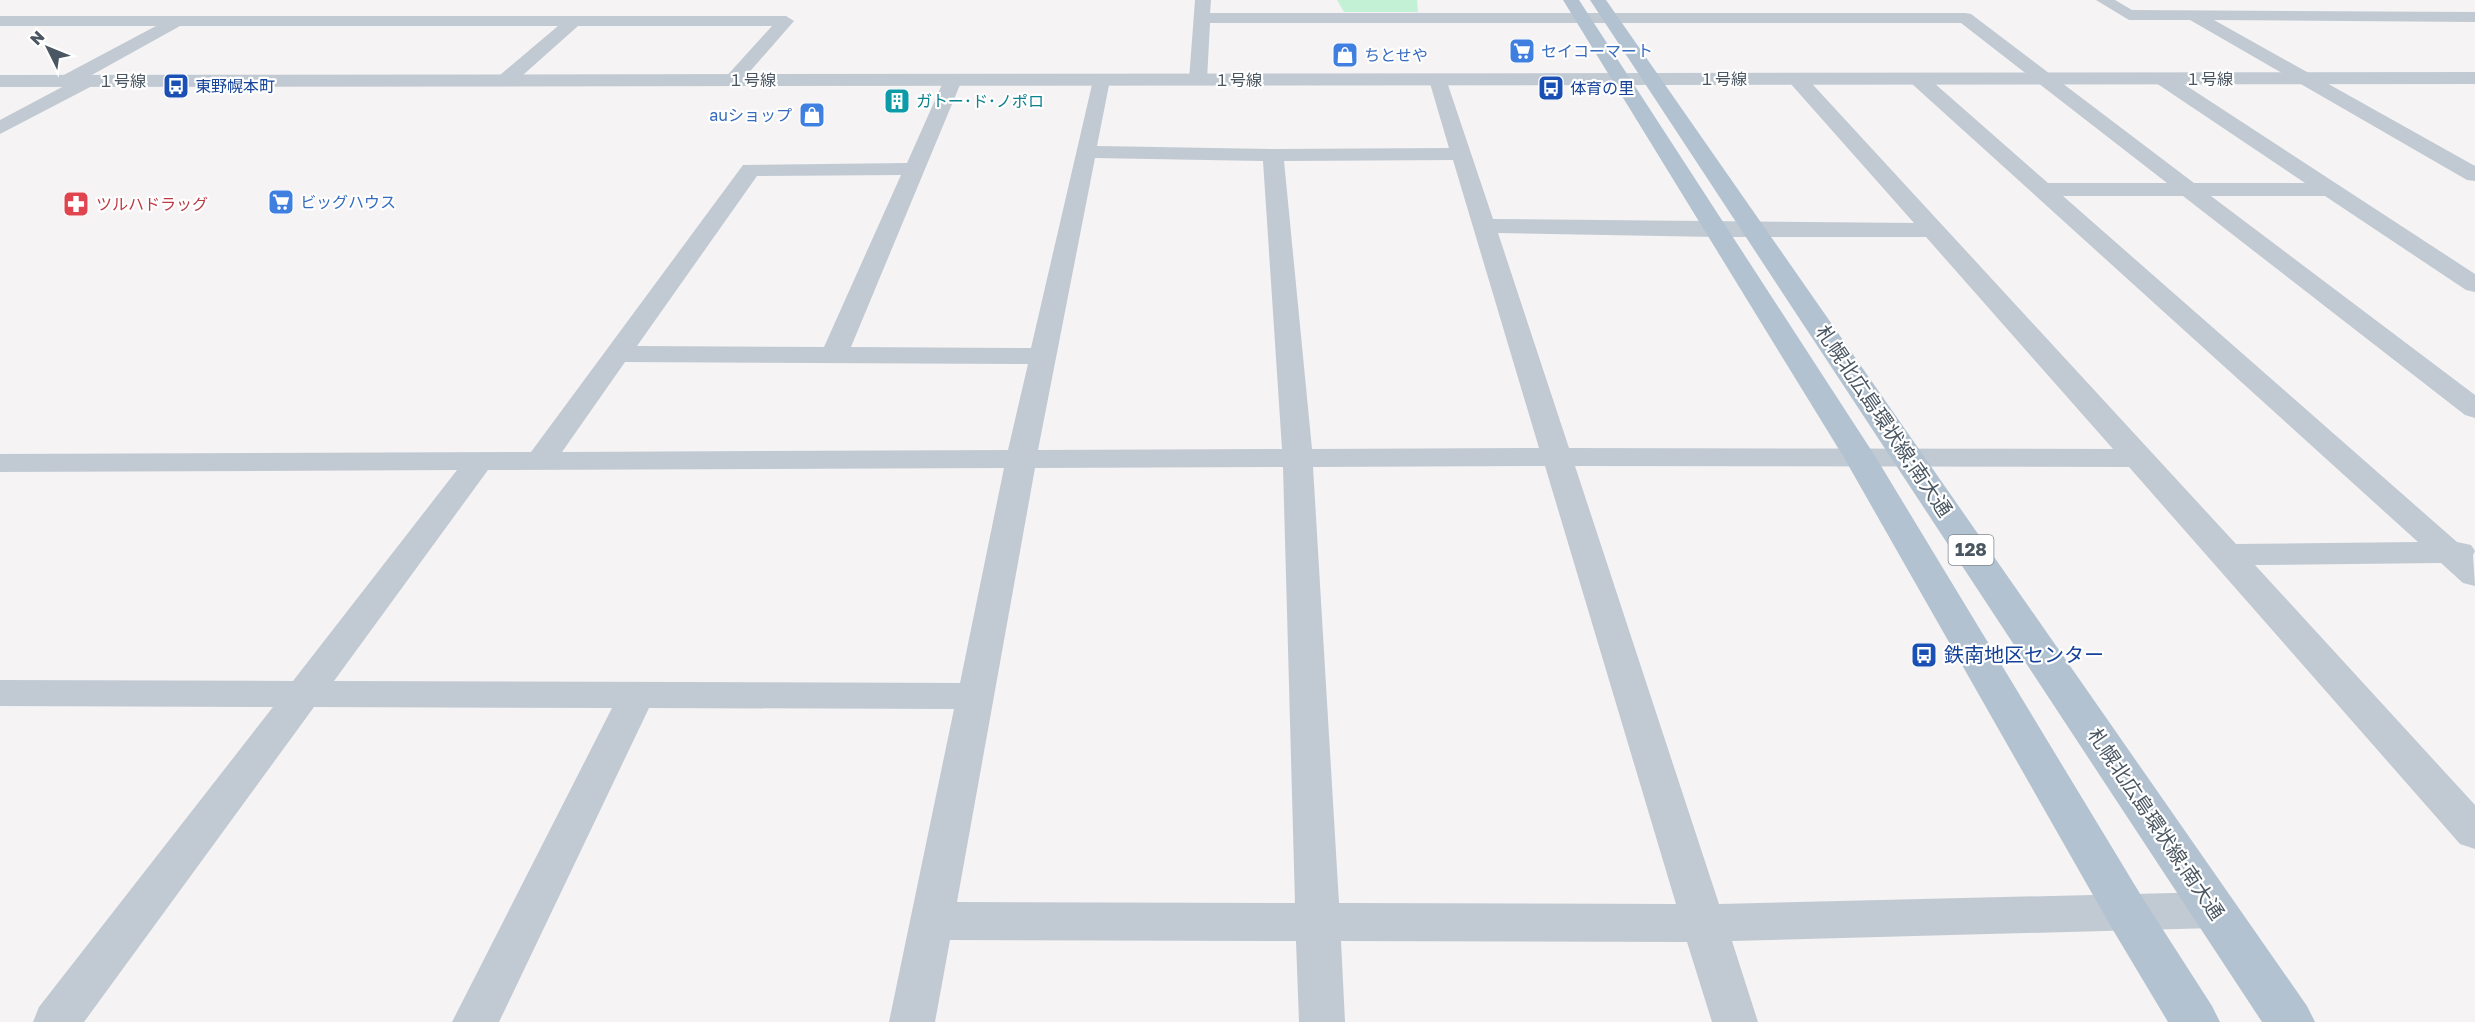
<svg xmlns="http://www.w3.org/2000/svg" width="2475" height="1022" viewBox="0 0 2475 1022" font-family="'Golos Text','Noto Sans JP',sans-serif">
	<rect width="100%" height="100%" fill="#f5f3f3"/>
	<path fill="#c3f1d5" d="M 1337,0 L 1417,0 L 1418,12 L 1344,12 Z"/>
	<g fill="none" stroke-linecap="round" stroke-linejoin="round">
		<path fill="#c1cad2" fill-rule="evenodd" d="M 1195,0 L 1211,0 L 1210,13 L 1965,13 L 1971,14 L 2194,183 L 2305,183 L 2156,83 L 2154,79 L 2156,75 L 2170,75 L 2475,274 L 2475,292 L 2466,290 L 2325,196 L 2211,196 L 2475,395 L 2475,418 L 2465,415 L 2183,196 L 2063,196 L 2457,542 L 2471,545 L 2475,551 L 2473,555 L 2475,586 L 2463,583 L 2441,563 L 2255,565 L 2475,805 L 2475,849 L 2460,844 L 2129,467 L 1575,466 L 1719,904 L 2214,892 L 2229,897 L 2236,910 L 2229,923 L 2214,928 L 1732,941 L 1758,1022 L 1712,1022 L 1687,942 L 1341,941 L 1345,1022 L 1299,1022 L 1296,941 L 950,940 L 935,1022 L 889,1022 L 954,709 L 649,708 L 499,1022 L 452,1022 L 612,708 L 314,707 L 84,1022 L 33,1022 L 39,1007 L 273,707 L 0,706 L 0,680 L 293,681 L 457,470 L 0,472 L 0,454 L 531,452 L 743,165 L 907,163 L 944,80 L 946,76 L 960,76 L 962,80 L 851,347 L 1031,348 L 1094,76 L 1108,76 L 1110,80 L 1097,146 L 1273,149 L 1449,148 L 1429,80 L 1431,76 L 1445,76 L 1493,219 L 1914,223 L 1790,83 L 1788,79 L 1790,75 L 1804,75 L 2236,544 L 2418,542 L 1911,83 L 1909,79 L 1911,75 L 1925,75 L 2048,183 L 2167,183 L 1961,23 L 1210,23 L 1207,80 L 1205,84 L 1191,84 L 1189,80 ZM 1095,158 L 1263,161 L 1282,449 L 1038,450 ZM 1453,160 L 1539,448 L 1312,449 L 1284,161 ZM 901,175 L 824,347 L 637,346 L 757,176 ZM 1498,233 L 1716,237 L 1926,237 L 2113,449 L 1569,448 ZM 625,362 L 1028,364 L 1008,450 L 562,452 ZM 1545,466 L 1676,904 L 1339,903 L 1313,467 ZM 1283,467 L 1295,903 L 957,902 L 1035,468 ZM 1004,468 L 960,683 L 334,681 L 488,470 Z
			M 2096,0 L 2115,0 L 2132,10 L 2475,12 L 2475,22 L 2214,20 L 2475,166 L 2475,181 L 2467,180 L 2190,20 L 2129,20 Z
			M 0,16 L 786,16 L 794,21 L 739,84 L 725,84 L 723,80 L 772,26 L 578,26 L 514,83 L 500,83 L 498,79 L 500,75 L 558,26 L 180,26 L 90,76 L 96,81 L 94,85 L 0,134 L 0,120 L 64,86 L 58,81 L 60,77 L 156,26 L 0,26 Z"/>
		<path fill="#c1cad2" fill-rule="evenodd" d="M 2475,72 L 2475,84 L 0,87 L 0,75 Z"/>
		<path fill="#b3c2d1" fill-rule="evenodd" d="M 1563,0 L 1579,0 L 1875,456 L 2142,897 L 2212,1006 L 2220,1022 L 2168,1022 L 2110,925 L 1843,456 Z
			M 1590,0 L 1606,0 L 2307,1006 L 2315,1022 L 2262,1022 Z"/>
	</g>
	<defs>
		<g id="supermarket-square" transform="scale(1.35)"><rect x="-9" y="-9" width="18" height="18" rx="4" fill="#3f7fe0" stroke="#fff"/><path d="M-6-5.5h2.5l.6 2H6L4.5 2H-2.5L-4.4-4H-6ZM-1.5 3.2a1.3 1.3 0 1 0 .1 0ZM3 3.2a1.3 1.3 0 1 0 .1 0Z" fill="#fff"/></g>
		<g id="shop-square" transform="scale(1.35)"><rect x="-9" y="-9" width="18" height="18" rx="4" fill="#3f7fe0" stroke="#fff"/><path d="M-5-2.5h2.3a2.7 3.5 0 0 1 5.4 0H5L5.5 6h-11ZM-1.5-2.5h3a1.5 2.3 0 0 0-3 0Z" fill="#fff"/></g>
		<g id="bus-square" transform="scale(1.35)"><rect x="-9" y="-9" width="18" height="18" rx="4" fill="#1a4fb4" stroke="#fff"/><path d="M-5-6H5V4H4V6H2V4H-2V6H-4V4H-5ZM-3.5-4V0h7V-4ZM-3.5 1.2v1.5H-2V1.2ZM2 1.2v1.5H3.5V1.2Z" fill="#fff"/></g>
		<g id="building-square" transform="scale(1.35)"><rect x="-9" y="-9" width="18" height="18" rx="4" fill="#0f9aa8" stroke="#fff"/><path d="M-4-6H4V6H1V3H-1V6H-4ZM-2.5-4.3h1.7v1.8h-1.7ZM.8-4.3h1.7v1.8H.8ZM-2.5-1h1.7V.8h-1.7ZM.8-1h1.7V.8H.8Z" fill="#fff"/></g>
		<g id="pharmacy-square" transform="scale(1.35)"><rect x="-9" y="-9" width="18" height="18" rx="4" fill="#e0444e" stroke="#fff"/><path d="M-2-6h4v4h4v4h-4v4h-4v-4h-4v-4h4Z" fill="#fff"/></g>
	</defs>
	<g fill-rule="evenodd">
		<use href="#supermarket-square" x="1522" y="51"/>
		<use href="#shop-square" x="1345" y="55"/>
		<use href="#bus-square" x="176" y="86"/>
		<use href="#bus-square" x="1551" y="88"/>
		<use href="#building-square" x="897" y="101"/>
		<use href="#shop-square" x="812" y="115"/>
		<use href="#supermarket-square" x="281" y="202"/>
		<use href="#pharmacy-square" x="76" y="204"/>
		<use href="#bus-square" x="1924" y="655"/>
	</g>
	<g text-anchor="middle" stroke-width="4.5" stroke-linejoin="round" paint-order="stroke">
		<g font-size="16" fill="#366cbe" stroke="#fff" text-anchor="start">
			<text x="1541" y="57">セイコーマート</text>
			<text x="1364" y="61">ちとせや</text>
			<text x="792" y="121" text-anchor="end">auショップ</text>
			<text x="300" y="208">ビッグハウス</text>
		</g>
		<g font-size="16" fill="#4a5661" stroke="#fff">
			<text x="1723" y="85">１号線</text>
			<text x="2209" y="85">１号線</text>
			<text x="752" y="86">１号線</text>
			<text x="1238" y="86">１号線</text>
			<text x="122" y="87">１号線</text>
		</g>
		<g font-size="16" fill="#164399" stroke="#fff" text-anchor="start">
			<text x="195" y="92">東野幌本町</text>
			<text x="1570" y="94">体育の里</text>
		</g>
		<g font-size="16" fill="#0d838f" stroke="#fff" text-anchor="start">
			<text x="916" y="107">ガトー･ド･ノポロ</text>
		</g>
		<g font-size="16" fill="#be3a42" stroke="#fff" text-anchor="start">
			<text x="96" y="210">ツルハドラッグ</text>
		</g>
		<rect fill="#fff" stroke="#808990" stroke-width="1.5" x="1948.5" y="535" width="45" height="30" rx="4.5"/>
		<g font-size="18" font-weight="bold" fill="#4a5661">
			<text x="1971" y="556">128</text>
		</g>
		<g font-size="20" fill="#4a5661" stroke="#fff">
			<text transform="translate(1884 421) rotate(56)" y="7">札幌北広島環状線;南大通</text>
			<text transform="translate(2156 824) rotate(56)" y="7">札幌北広島環状線;南大通</text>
		</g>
		<g font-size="20" fill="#164399" stroke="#fff" text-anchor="start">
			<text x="1944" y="662">鉄南地区センター</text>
		</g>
	</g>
	<g transform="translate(48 48) rotate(313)" stroke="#ffffff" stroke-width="4.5" paint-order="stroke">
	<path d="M0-4.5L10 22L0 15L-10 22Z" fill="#4a5661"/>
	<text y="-9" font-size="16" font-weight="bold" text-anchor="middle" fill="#4a5661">N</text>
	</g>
</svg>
